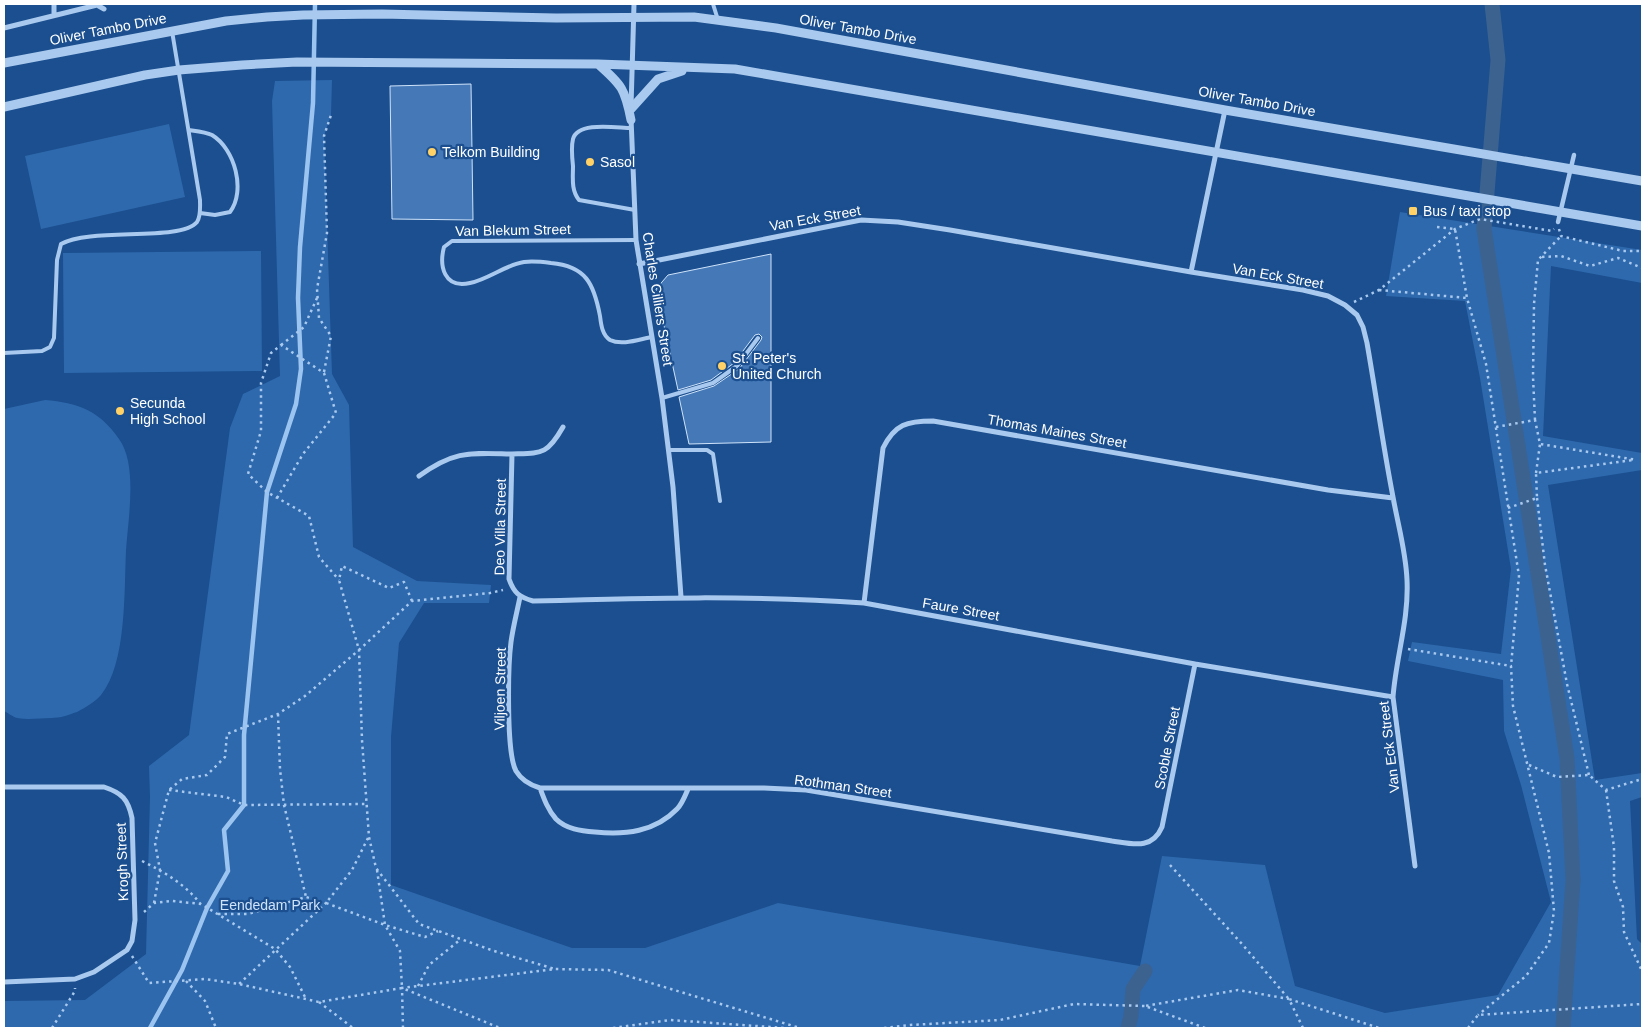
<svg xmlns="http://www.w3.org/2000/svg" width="1646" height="1032" viewBox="0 0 1646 1032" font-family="Helvetica,sans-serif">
	<rect width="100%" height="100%" fill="#1b4f8f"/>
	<path fill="#2e69ad" d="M 332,80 L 331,115 L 324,136 L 332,374 L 349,405 L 353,547 L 417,581 L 491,585 L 489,603 L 424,603 L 399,643 L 391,737 L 391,885 L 572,948 L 645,948 L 778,903 L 1140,966 L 1162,856 L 1265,865 L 1295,986 L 1385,1013 L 1498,995 L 1551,902 L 1521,785 L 1504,731 L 1503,680 L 1408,661 L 1412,642 L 1501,654 L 1511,569 L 1480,378 L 1465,301 L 1386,296 L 1400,212 L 1642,250 L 1642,283 L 1551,266 L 1543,436 L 1642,453 L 1642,470 L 1548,485 L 1595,780 L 1642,773 L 1642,797 L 1630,801 L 1637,939 L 1642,944 L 1642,1028 L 4,1028 L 4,1001 L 85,1000 L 146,954 L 150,797 L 149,766 L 189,735 L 230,428 L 243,394 L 280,376 L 272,101 L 275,81 Z
		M 169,124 L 185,197 L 41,229 L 25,156 Z
		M 261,251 L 262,371 L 64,373 L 63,253 Z
		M 45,400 C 78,403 99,410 119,439 C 138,465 128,519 126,551 C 124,590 127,663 101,695 C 96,701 85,708 77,712 C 68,715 61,718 51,718 C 41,718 28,720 17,718 C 13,717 8,713 4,711 L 4,409 Z"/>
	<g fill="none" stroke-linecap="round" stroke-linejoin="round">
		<path stroke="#9cc4f0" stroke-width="4.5" d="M 150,1028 L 182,970 L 207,908 L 228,871 L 224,830 L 244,805 L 244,735 L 267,492 L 296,404 L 301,369 L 298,298 L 300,247 L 313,103 L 315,4"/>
		<path stroke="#3c6290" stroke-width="15" d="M 1492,4 L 1498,60 L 1484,229 L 1567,758 L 1573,880 L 1563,1028
			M 1128,1028 L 1131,1016 L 1133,989 L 1145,971"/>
	</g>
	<path fill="#4478b7" stroke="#cfe3fa" d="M 471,84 L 473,220 L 392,219 L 390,86 Z
		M 771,254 L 771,442 L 689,444 L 679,397 L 714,386 L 739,369 L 761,340 L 762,337 L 759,334 L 755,335 L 734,363 L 711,380 L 678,390 L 656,289 L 668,275 Z"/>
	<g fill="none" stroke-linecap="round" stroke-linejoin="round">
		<path stroke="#a9c9ee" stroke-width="2.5" stroke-dasharray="2.5 4" stroke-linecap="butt" d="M 1437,227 L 1455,229 L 1467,298 L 1486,364 L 1519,576 L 1511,666
			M 1559,229 L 1561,236 L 1623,251 L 1642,251
			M 1542,257 L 1561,256 L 1590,266 L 1618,258 L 1642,268
			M 1379,290 L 1467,298
			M 1354,302 L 1379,290 L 1455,229 L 1480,219 L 1552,231 L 1554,229
			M 281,345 L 304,327 L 317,298
			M 324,372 L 331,336 L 319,318 L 317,289 L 327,233 L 324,136 L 331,115
			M 1535,420 L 1533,377 L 1534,304 L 1538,260 L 1561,236
			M 1496,427 L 1535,420 L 1540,444 L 1637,460
			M 1536,473 L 1540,444
			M 277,498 L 303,454 L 336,413 L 324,373 L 281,345 L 271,353 L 261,383 L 261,431 L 248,474 L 267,492 L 309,516 L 319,557 L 339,580
			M 1537,498 L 1545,565 L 1567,684 L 1589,775
			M 1508,508 L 1537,498 L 1536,473 L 1633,460
			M 412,601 L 404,582 L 389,588 L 342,566 L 339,580 L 359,650 L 412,601 L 490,593 L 503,590
			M 1408,649 L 1511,666 L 1513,706 L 1549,853 L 1554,911 L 1549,943 L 1526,976 L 1478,1015
			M 278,714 L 280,769 L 284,805 L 306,897
			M 1529,765 L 1557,777 L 1589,775 L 1606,790 L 1642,779
			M 169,790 L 226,797 L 244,805 L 367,804
			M 1606,790 L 1614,847 L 1614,881 L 1623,907 L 1624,932 L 1642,971
			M 368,838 L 352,870 L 326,903 L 385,925 L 425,937 L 438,931
			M 142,861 C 166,873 183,883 200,903
			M 1170,865 L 1242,944 L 1288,998
			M 377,870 L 385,925 L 400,951 L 402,988
			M 154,903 L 160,870 L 155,843 L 169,790 L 182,779 L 207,775 L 225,757 L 227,734 L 278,714 L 305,696 L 359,650 L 362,740 L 369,837 L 376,868 L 419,924 L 494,951 L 555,969
			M 144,912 L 154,903 L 172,901 L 201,904 L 275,949 L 290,967 L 306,999
			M 218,914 L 248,914 L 306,897 L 326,903 L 239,984
			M 132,956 L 149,983 L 205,979 L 239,984 L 319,1002 L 402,988 L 500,1028
			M 186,981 L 205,1001 L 216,1028
			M 418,986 L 429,965 L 461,939
			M 319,1002 L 353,1028
			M 52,1028 L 75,991 L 75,988
			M 403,1028 L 402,988 L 555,969 L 608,970 L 800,1028
			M 613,1028 L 670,1020 L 785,1028
			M 884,1028 L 910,1025 L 1000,1020 L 1074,1004 L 1145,1006
			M 1205,1028 L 1145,1006 L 1238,990 L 1289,999
			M 1303,1028 L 1289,999 L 1379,1028
			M 1468,1028 L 1478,1015 L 1642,1004"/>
		<path stroke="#a9c9ee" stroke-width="4" d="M 713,4 L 718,20
			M 631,128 C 617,128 578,121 573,139 C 571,147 572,157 573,166 C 573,178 571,190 579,200 L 635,210
			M 189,130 C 196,131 206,132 212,135 C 235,149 246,191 230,212 L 215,215 L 200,213
			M 636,240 L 452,241 L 444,247 C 439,266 444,289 470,283 C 489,279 505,265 524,262 C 532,261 543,262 551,263 C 586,266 594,284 600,316 C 601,324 602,335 610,340 C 622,346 640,339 652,337
			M 4,353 L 42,351 L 50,347 L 54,338 L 57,260 L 61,244 C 90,227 181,242 197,222 C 201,216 200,207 200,200 L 172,31
			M 662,398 L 713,383 L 737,366 L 758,338
			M 669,450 L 707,450 L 713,454 L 720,501"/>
		<path stroke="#a9c9ee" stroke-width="4.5" d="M 1558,222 L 1574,155"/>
		<path stroke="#a9c9ee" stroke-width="5" d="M 54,15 L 54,4
			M 4,28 L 97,5 L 104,9
			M 631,107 L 634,4
			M 631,118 L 636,240 L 662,398 L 673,487 L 681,597
			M 639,264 L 861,220 L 898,222 L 950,230 L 1191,272 L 1303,290 L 1328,296 L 1345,305 L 1357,315 L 1363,327 L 1367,343 C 1376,394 1383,446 1393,497 C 1398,525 1406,552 1407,580 C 1409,620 1396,657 1393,697 L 1415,866
			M 1191,272 L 1225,110
			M 563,427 C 547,455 542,453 512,454 L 509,579 C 514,593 519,597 533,601 C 643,598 754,595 864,603 L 1195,664 L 1393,697
			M 419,476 C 455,450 470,453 512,454
			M 520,597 C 517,612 513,627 511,642 C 508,665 506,753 516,771 C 522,781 530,785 540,788 L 764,788 L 806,790 L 1112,841 C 1133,844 1152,850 1162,827 L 1195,664
			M 864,603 L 883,448 C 895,424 907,421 933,421 L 1328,490 L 1393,498
			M 4,787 L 104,787 C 122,793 128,799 132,818 L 135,920 L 132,941 L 127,950 L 94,972 L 75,979 L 4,982
			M 540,788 C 544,799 548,810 556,819 C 566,829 581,831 595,832 C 625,835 655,832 677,809 C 682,804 685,796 688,789"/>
		<path stroke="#a9c9ee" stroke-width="9" d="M 4,63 L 226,21 L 267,17 L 303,15 L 382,14 L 556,18 L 694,17 L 776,28 L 1225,110 L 1642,181
			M 598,64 C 622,85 625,89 631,120
			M 4,107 L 145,75 L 179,70 L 242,65 L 297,62 L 598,64 L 735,69 L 1642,226
			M 631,109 L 658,79 L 682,71"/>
	</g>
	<g fill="#ffd166" stroke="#1b4f8f" stroke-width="2">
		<circle cx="432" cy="152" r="5"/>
		<circle cx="590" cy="162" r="5"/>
		<rect x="1408" y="206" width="10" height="10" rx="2.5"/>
		<circle cx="722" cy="366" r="5"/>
		<circle cx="120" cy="411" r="5"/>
	</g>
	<g text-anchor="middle" stroke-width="4.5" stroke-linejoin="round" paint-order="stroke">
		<g font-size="14" fill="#fff" stroke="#1b4f8f">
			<text transform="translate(108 29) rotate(-11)" y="5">Oliver Tambo Drive</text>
			<text transform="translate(858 29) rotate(10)" y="5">Oliver Tambo Drive</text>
			<text transform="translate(1257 101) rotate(10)" y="5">Oliver Tambo Drive</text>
			<text transform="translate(815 218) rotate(-10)" y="5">Van Eck Street</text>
			<text transform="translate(513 230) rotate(-1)" y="5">Van Blekum Street</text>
			<text transform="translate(1278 276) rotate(10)" y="5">Van Eck Street</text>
			<text transform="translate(658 299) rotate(81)" y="5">Charles Cilliers Street</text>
			<text transform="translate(1057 431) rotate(10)" y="5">Thomas Maines Street</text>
			<text transform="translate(500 527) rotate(-89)" y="5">Deo Villa Street</text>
			<text transform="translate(961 609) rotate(10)" y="5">Faure Street</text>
			<text transform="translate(500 689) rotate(-89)" y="5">Viljoen Street</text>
			<text transform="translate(1389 747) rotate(-97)" y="5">Van Eck Street</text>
			<text transform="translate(1167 748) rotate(-79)" y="5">Scoble Street</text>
			<text transform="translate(843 786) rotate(8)" y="5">Rothman Street</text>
			<text transform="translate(122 862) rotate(-92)" y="5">Krogh Street</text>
		</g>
		<g font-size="14" fill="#fff" stroke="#1b4f8f" text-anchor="start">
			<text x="442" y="157">Telkom Building</text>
			<text x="600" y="167">Sasol</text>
			<text x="1423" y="216">Bus / taxi stop</text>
			<text x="732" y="363">St. Peter's<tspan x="732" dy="16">United Church</tspan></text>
			<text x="130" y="408">Secunda<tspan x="130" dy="16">High School</tspan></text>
		</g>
		<g font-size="14" fill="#cfe3fa" stroke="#1b4f8f">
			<text x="270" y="910">Eendedam Park</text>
		</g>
	</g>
	<rect width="1646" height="1032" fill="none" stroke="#ffffff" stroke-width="10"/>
</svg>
